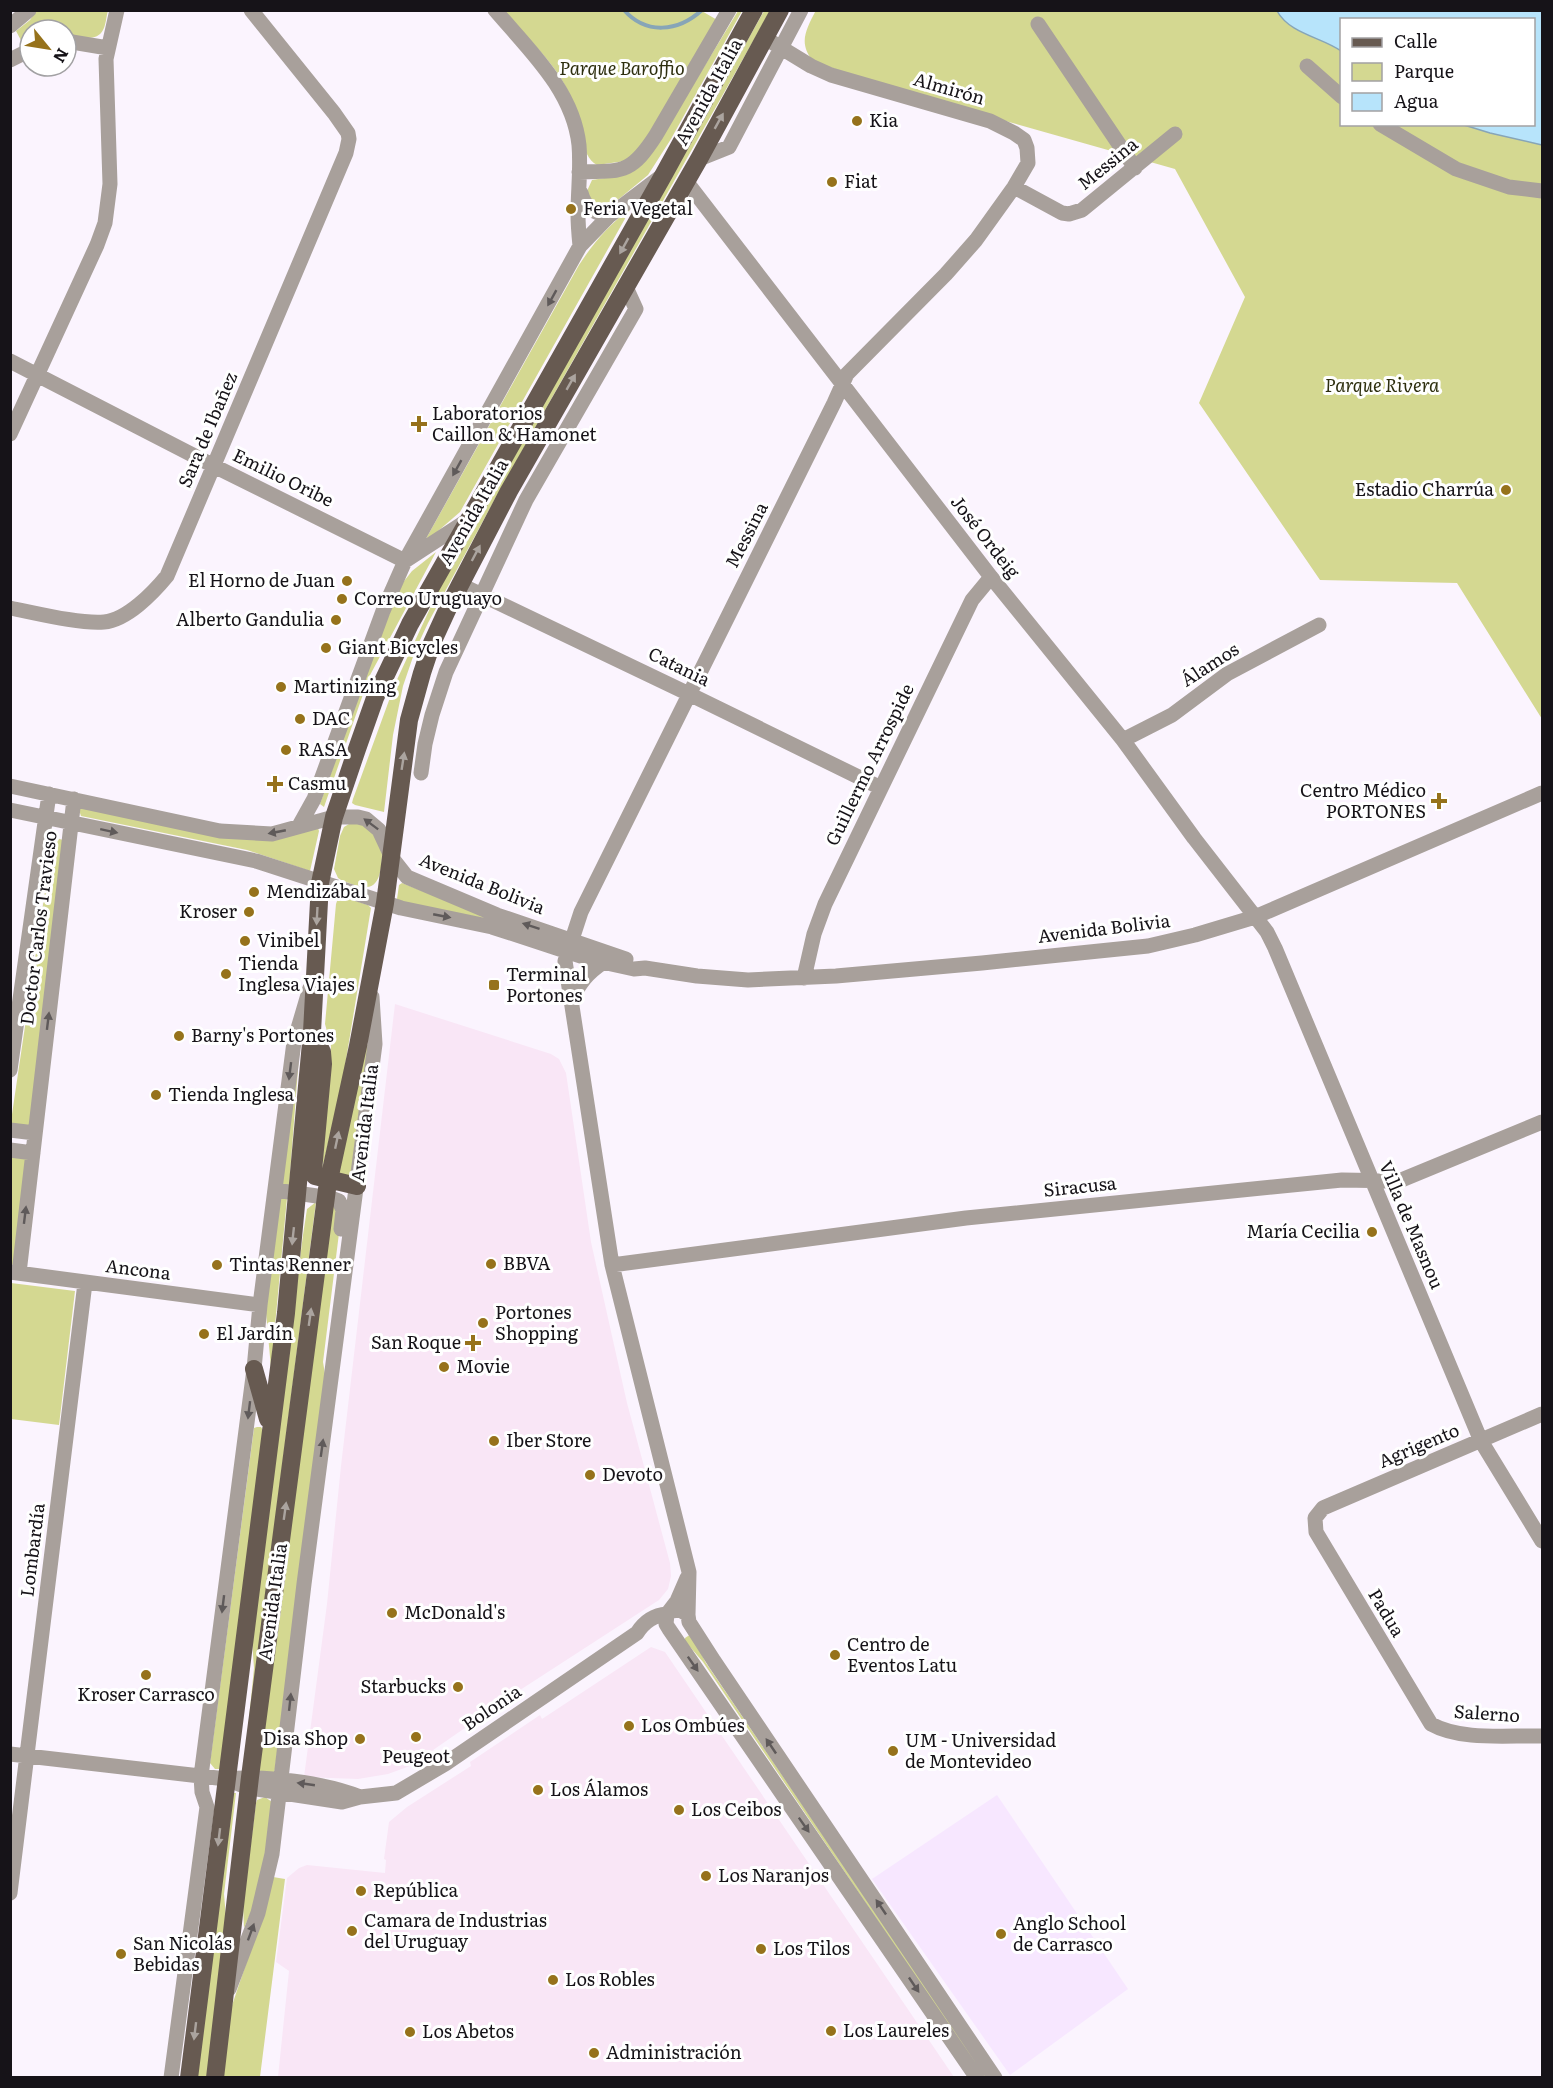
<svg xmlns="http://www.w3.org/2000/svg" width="1553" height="2088" viewBox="0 0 1553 2088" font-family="Literata,serif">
	<rect width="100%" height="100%" fill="#fbf4fe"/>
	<path fill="#f9e6f6" d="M 395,1004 L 551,1054 L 559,1059 L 566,1073 L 591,1242 L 627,1403 L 670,1563 L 671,1576 L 668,1589 L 659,1600 L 517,1692 L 410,1766 L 388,1774 L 358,1779 L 304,1777 L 327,1604 L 341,1466 Z
		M 651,1647 L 665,1652 L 954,2077 L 278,2077 L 289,1971 L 276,1962 L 287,1878 L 299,1868 L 307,1865 L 385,1873 L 386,1860 L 384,1859 L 389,1822 L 407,1807 L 471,1766 L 470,1762 L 540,1715 L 542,1719 Z"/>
	<path fill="#f7e7ff" d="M 997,1795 L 1128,1989 L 1010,2075 L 872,1879 Z"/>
	<path fill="#d4d891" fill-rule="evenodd" d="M 700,10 L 719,21 L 638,151 L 625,161 L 597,165 C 580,157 578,115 571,98 C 559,66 525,36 503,11 Z
		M 816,10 L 1542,11 L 1542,719 L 1457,583 L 1320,580 L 1199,403 L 1245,297 L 1175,169 L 882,86 L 813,61 C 798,43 806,30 816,10 ZM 1342,20 L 1534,20 L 1534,124 L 1342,124 Z
		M 36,11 L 108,11 C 106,17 106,25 103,30 C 97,43 77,36 66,35 L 66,30 L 30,30 L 30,44 L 24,46 L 16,31 L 30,20 Z
		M 738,11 L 742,11 L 671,139 L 648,175 L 608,208 L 595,208 L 587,191 L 592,180 L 623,175 L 685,98 Z
		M 764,11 L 770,11 L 496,497 L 428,623 L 415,651 L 403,686 L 393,735 L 384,812 L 355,805 L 352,803 L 353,799 L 395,684 L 439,589 Z
		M 631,208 L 460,512 L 423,544 L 579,265 C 594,242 609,225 631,208 Z
		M 436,552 L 369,677 L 324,807 L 320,804 L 374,652 L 401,585 L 412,571 Z
		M 81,808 L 223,836 L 318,828 L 319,831 L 310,871 L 247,850 L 81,816 L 79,810 Z
		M 354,821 L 368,826 L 382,847 C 382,858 383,889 365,887 C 358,887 349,883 341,880 L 338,878 L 334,869 L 340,836 L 344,827 Z
		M 53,837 L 63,840 L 32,1126 L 11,1124 L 11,1121 Z
		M 402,883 L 498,921 L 400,902 L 397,899 L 399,885 Z
		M 343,897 L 368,905 L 371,908 L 343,1078 L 322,1170 L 331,1046 L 325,1024 L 336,904 L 338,898 Z
		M 366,1044 L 368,1045 L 353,1175 L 337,1177 Z
		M 299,1056 L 289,1187 L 281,1187 Z
		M 11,1155 L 28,1157 L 19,1259 L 11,1266 Z
		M 279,1198 L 287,1198 L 271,1368 L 266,1313 Z
		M 316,1202 L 246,1749 L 254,1668 L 252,1641 L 303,1235 L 307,1209 Z
		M 331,1204 L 342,1209 L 323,1362 L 326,1380 L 274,1776 L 258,1770 Z
		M 11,1283 L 75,1291 L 59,1425 L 11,1419 Z
		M 257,1427 L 261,1427 L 263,1430 L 220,1769 L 215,1769 L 210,1763 L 254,1428 Z
		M 691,1634 L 706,1663 L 987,2077 L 983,2077 L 703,1662 L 685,1641 L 685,1638 Z
		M 233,1793 L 236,1793 L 224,1894 L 226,1917 L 208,2077 L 197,2078 Z
		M 265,1797 L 272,1802 L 263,1885 L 244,1928 L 243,1904 L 256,1803 L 257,1800 Z
		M 273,1877 L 285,1879 L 260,2077 L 218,2078 L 226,2023 L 263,1914 Z"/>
	<path fill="#b7e4fb" stroke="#87a5b7" stroke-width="1.5" d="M 1277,11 L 1542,11 L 1542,145 L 1490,133 L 1464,125 L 1534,124 L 1534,20 L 1342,20 L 1341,51 C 1321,37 1290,34 1277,11 Z"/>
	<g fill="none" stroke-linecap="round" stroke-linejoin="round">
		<path stroke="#87a5b7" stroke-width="4" d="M 624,10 C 646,35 678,32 702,10"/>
		<path stroke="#a8a09b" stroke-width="15" d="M 495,10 C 529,50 573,90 579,145 C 581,168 578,191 578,214 C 578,225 579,236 580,246
			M 1038,24 L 1135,168
			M 10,26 L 29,10
			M 66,41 L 108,48
			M 10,60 L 30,50
			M 1307,66 L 1342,97
			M 1380,124 L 1456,169 L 1509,187 L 1542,191
			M 699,159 L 729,147 L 801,10
			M 579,172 C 623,171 631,174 656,135 L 729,10
			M 686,181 L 991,577 L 1123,740 L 1194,838 L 1267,932 L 1275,948 L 1481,1441 L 1542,1541
			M 1014,187 L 1062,213 L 1069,214 L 1082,210 L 1175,134
			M 581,193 C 585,208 594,213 609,216
			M 10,361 L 214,466 L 405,561 L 471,518
			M 10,434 L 97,245 L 105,223 L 110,184 L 106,59 L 117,10
			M 459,584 L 689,694 L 881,788
			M 10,608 C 36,613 79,624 104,622 C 127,620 153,593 167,576 L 346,153 L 349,139 L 348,133 L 334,113 L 251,10
			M 1123,740 L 1172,715 L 1227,674 L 1319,625
			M 421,773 L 425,744 L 432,715 L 446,672 L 526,500 L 636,309 L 626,287
			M 10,786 L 220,831 L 272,834 L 334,817 L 358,817 L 366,819 L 379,830 L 392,858 L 407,877 L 497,915 L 626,959
			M 10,810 L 256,861 L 401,908 L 492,927 L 593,960 L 634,969 L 645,968 L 697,976 L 748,980 L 836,976 L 982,963 L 1148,946 L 1195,935 L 1255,917 L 1542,793
			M 299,826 L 314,799 L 383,611 L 405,561 L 580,246 L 609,216 L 663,175
			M 804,978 L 814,934 L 825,904 L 972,600 L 991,577
			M 571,1000 C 580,983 587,973 604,962
			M 10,1070 L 49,794
			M 10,1130 L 35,1133
			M 10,1150 L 33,1153
			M 275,1190 L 331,1198 L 339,1201 L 343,1210 L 341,1229
			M 612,1265 L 966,1218 L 1342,1180 L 1399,1181 L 1542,1122
			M 10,1272 L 260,1305
			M 19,1273 L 74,799
			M 1542,1414 L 1323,1508 L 1315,1518 L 1316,1532 L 1431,1724 C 1461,1741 1508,1735 1542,1736
			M 671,1611 L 680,1610 L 688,1615 L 689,1622 L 714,1661 L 995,2078
			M 667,1614 L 666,1624 L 669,1629 L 977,2078
			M 688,1615 L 689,1572 L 612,1265 L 565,961 L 581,912 L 834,403 L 847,374 L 946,274 L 976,240 L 1014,187 L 1028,163 L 1027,148 L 1024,140 L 1014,133 L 990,121 L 831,75 L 811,66 L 765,38
			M 10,1754 L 226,1779 C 263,1775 326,1783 360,1797
			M 226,1779 L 249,1788 L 342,1802 L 360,1797 L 396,1793 L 445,1764 L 637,1633 C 644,1622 654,1615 667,1614 L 677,1601 L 687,1578
			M 10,1893 L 85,1283
			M 229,1989 L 258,1913 L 272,1854 L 304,1584 L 375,1044 L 372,997
			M 171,2078 L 207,1807 L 202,1792 L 201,1776 L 254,1369 L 260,1305 L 294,1042 L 310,988"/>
		<path stroke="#675a51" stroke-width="18" d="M 314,1036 L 322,1052 L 323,1064 L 313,1171 L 315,1176 L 319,1177 L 357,1186
			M 254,1369 L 268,1419
			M 189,2078 L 286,1313 L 312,1032 L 320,883 L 334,817 L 357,749 L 375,698 L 410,624 L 664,174 L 754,10
			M 215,2078 L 250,1777 L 327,1189 L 358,1046 L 385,903 L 409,720 L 422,673 L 432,643 L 449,606 L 509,491 L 699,159 L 780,10"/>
	</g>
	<defs><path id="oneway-solid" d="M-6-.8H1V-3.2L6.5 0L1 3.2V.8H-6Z" transform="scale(1.5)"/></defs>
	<g fill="#aba49f">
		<use href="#oneway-solid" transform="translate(719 121) rotate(-61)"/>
		<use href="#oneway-solid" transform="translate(624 246) rotate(119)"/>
		<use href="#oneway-solid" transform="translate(571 382) rotate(-60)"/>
		<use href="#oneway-solid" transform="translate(476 553) rotate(-62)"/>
		<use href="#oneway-solid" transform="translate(403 761) rotate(-81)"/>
		<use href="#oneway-solid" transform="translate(317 916) rotate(93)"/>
		<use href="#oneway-solid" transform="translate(337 1140) rotate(-78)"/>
		<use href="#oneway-solid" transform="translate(293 1236) rotate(96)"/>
		<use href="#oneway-solid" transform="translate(310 1317) rotate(-82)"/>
		<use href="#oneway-solid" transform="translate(285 1511) rotate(-82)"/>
		<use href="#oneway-solid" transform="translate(219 1837) rotate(97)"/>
		<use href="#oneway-solid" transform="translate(195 2031) rotate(97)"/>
	</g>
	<g fill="#5f5a5a">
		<use href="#oneway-solid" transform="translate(552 298) rotate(119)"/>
		<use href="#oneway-solid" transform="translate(457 468) rotate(119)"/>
		<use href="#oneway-solid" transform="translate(371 824) rotate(-143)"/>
		<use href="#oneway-solid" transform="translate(109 831) rotate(12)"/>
		<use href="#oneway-solid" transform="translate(277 832) rotate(169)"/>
		<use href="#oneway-solid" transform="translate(442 916) rotate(11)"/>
		<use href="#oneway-solid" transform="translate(531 926) rotate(-162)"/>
		<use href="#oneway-solid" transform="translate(48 1021) rotate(-83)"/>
		<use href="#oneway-solid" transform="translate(290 1071) rotate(97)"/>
		<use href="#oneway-solid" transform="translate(25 1215) rotate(-83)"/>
		<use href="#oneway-solid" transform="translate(249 1410) rotate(97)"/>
		<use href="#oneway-solid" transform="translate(322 1448) rotate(-82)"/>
		<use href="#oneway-solid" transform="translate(223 1604) rotate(97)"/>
		<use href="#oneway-solid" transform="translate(693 1664) rotate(55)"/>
		<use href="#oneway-solid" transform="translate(290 1702) rotate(-84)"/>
		<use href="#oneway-solid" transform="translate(771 1746) rotate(-124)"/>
		<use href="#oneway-solid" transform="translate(306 1784) rotate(-172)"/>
		<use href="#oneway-solid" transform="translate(804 1825) rotate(55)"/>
		<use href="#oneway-solid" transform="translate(881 1907) rotate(-124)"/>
		<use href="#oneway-solid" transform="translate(251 1932) rotate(-70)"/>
		<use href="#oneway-solid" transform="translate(914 1985) rotate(56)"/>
	</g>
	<g fill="#96721b" stroke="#fff" stroke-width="2">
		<circle cx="857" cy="121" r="6"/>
		<circle cx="832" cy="182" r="6"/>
		<circle cx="571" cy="209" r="6"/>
		<path d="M416 415h6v6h6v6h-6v6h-6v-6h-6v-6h6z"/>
		<circle cx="1506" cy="490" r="6"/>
		<circle cx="347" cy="581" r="6"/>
		<circle cx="342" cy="599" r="6"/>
		<circle cx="336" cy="620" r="6"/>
		<circle cx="326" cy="648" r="6"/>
		<circle cx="281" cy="687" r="6"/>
		<circle cx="300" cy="719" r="6"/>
		<circle cx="286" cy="750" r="6"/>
		<path d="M272 775h6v6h6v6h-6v6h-6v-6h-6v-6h6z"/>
		<path d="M1436 792h6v6h6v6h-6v6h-6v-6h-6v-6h6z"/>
		<circle cx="254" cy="892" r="6"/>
		<circle cx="249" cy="912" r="6"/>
		<circle cx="245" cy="941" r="6"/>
		<circle cx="226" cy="974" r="6"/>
		<rect x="488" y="979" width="12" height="12" rx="3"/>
		<circle cx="179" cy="1036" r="6"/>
		<circle cx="156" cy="1095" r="6"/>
		<circle cx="1372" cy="1232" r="6"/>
		<circle cx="491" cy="1264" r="6"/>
		<circle cx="217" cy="1265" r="6"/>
		<circle cx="483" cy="1323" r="6"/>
		<circle cx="204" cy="1334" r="6"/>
		<path d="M470 1334h6v6h6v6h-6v6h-6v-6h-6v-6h6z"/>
		<circle cx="444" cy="1367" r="6"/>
		<circle cx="494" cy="1441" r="6"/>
		<circle cx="590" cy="1475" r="6"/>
		<circle cx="392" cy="1613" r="6"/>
		<circle cx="835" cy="1655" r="6"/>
		<circle cx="146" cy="1675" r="6"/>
		<circle cx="458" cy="1687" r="6"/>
		<circle cx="629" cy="1726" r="6"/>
		<circle cx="416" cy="1737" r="6"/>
		<circle cx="360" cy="1739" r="6"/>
		<circle cx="893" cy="1751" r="6"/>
		<circle cx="538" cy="1790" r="6"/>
		<circle cx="679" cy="1810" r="6"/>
		<circle cx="706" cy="1876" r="6"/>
		<circle cx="361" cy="1891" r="6"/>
		<circle cx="352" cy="1931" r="6"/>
		<circle cx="1001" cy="1934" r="6"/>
		<circle cx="761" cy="1949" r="6"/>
		<circle cx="121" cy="1954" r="6"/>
		<circle cx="553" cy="1980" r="6"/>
		<circle cx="831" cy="2031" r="6"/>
		<circle cx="410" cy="2032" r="6"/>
		<circle cx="594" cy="2053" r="6"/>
	</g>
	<g text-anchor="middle" stroke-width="6" stroke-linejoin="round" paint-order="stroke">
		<g font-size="18" font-style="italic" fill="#2d2e0e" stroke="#fff">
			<text x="622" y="75">Parque Baroffio</text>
			<text x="1382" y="392">Parque Rivera</text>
		</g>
		<g font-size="18" fill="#161318" stroke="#fff">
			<text transform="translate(949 89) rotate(16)" y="6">Almirón</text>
			<text transform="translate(709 92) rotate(-61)" y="6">Avenida Italia</text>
			<text transform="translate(1108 164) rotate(-39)" y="6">Messina</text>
			<text transform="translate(208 430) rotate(-67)" y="6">Sara de Ibañez</text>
			<text transform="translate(283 478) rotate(26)" y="6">Emilio Oribe</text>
			<text transform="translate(474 512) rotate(-60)" y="6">Avenida Italia</text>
			<text transform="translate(747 535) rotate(-63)" y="6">Messina</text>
			<text transform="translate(985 537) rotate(52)" y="6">José Ordeig</text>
			<text transform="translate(1210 665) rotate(-33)" y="6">Álamos</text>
			<text transform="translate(679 667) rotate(26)" y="6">Catania</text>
			<text transform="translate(870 765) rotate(-64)" y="6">Guillermo Arrospide</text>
			<text transform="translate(482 884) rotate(22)" y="6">Avenida Bolivia</text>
			<text transform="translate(39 928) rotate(-83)" y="6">Doctor Carlos Travieso</text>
			<text transform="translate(1104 929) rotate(-7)" y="6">Avenida Bolivia</text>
			<text transform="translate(365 1123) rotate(-83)" y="6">Avenida Italia</text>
			<text transform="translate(1080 1187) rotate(-6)" y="6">Siracusa</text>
			<text transform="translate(1411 1225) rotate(67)" y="6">Villa de Masnou</text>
			<text transform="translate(138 1270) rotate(7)" y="6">Ancona</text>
			<text transform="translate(1419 1446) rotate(-23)" y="6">Agrigento</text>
			<text transform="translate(33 1550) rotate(-83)" y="6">Lombardía</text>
			<text transform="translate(273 1602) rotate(-82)" y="6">Avenida Italia</text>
			<text transform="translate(1386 1613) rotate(59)" y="6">Padua</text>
			<text transform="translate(492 1708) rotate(-34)" y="6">Bolonia</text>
			<text transform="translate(1487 1714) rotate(4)" y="6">Salerno</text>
		</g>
		<g font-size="18" fill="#161318" stroke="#fff" text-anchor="start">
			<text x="869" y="127">Kia</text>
			<text x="844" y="188">Fiat</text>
			<text x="583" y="215">Feria Vegetal</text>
			<text x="432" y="420">Laboratorios<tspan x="432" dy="21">Caillon &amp; Hamonet</tspan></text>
			<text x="1494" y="496" text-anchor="end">Estadio Charrúa</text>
			<text x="335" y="587" text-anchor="end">El Horno de Juan</text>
			<text x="354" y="605">Correo Uruguayo</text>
			<text x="324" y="626" text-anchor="end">Alberto Gandulia</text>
			<text x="338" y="654">Giant Bicycles</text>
			<text x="293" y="693">Martinizing</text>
			<text x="312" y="725">DAC</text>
			<text x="298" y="756">RASA</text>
			<text x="288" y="790">Casmu</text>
			<text x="1426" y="797" text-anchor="end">Centro Médico<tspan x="1426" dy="21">PORTONES</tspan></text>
			<text x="266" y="898">Mendizábal</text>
			<text x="237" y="918" text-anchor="end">Kroser</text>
			<text x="257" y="947">Vinibel</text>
			<text x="238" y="970">Tienda<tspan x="238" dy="21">Inglesa Viajes</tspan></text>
			<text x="506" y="981">Terminal<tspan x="506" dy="21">Portones</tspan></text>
			<text x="191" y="1042">Barny's Portones</text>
			<text x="168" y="1101">Tienda Inglesa</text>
			<text x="1360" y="1238" text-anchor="end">María Cecilia</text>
			<text x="503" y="1270">BBVA</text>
			<text x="229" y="1271">Tintas Renner</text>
			<text x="495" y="1319">Portones<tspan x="495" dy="21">Shopping</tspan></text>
			<text x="216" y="1340">El Jardín</text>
			<text x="461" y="1349" text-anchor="end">San Roque</text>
			<text x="456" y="1373">Movie</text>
			<text x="506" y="1447">Iber Store</text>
			<text x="602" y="1481">Devoto</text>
			<text x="404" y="1619">McDonald's</text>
			<text x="847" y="1651">Centro de<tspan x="847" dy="21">Eventos Latu</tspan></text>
			<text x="446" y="1693" text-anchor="end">Starbucks</text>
			<text x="146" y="1701" text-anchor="middle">Kroser Carrasco</text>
			<text x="641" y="1732">Los Ombúes</text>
			<text x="348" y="1745" text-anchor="end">Disa Shop</text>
			<text x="905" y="1747">UM - Universidad<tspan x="905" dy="21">de Montevideo</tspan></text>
			<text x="416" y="1763" text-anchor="middle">Peugeot</text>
			<text x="550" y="1796">Los Álamos</text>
			<text x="691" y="1816">Los Ceibos</text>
			<text x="718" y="1882">Los Naranjos</text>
			<text x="373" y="1897">República</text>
			<text x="364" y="1927">Camara de Industrias<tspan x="364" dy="21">del Uruguay</tspan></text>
			<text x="1013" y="1930">Anglo School<tspan x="1013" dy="21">de Carrasco</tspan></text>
			<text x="133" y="1950">San Nicolás<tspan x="133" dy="21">Bebidas</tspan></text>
			<text x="773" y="1955">Los Tilos</text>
			<text x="565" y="1986">Los Robles</text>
			<text x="843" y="2037">Los Laureles</text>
			<text x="422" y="2038">Los Abetos</text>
			<text x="606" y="2059">Administración</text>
		</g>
	</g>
	<rect width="1553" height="2088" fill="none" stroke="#161318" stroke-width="24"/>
	<rect x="1340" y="18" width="195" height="108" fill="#ffffff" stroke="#a2a1a3" stroke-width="1.5"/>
	<rect x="1352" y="38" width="30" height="9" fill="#675a51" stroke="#a2a1a3" stroke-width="1.5"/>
	<text x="1394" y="48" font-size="18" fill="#161318">Calle</text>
	<rect x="1352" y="63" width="30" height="18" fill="#d4d891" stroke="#a2a1a3" stroke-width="1.5"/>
	<text x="1394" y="78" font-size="18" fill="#161318">Parque</text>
	<rect x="1352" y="93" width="30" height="18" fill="#b7e4fb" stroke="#a2a1a3" stroke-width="1.5"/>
	<text x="1394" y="108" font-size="18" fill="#161318">Agua</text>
	<g transform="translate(48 48) rotate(120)"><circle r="28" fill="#ffffff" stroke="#a2a1a3" stroke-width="1.5"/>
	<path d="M0-4.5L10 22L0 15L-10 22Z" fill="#96721b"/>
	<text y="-9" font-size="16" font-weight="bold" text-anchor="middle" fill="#161318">N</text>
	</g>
</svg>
